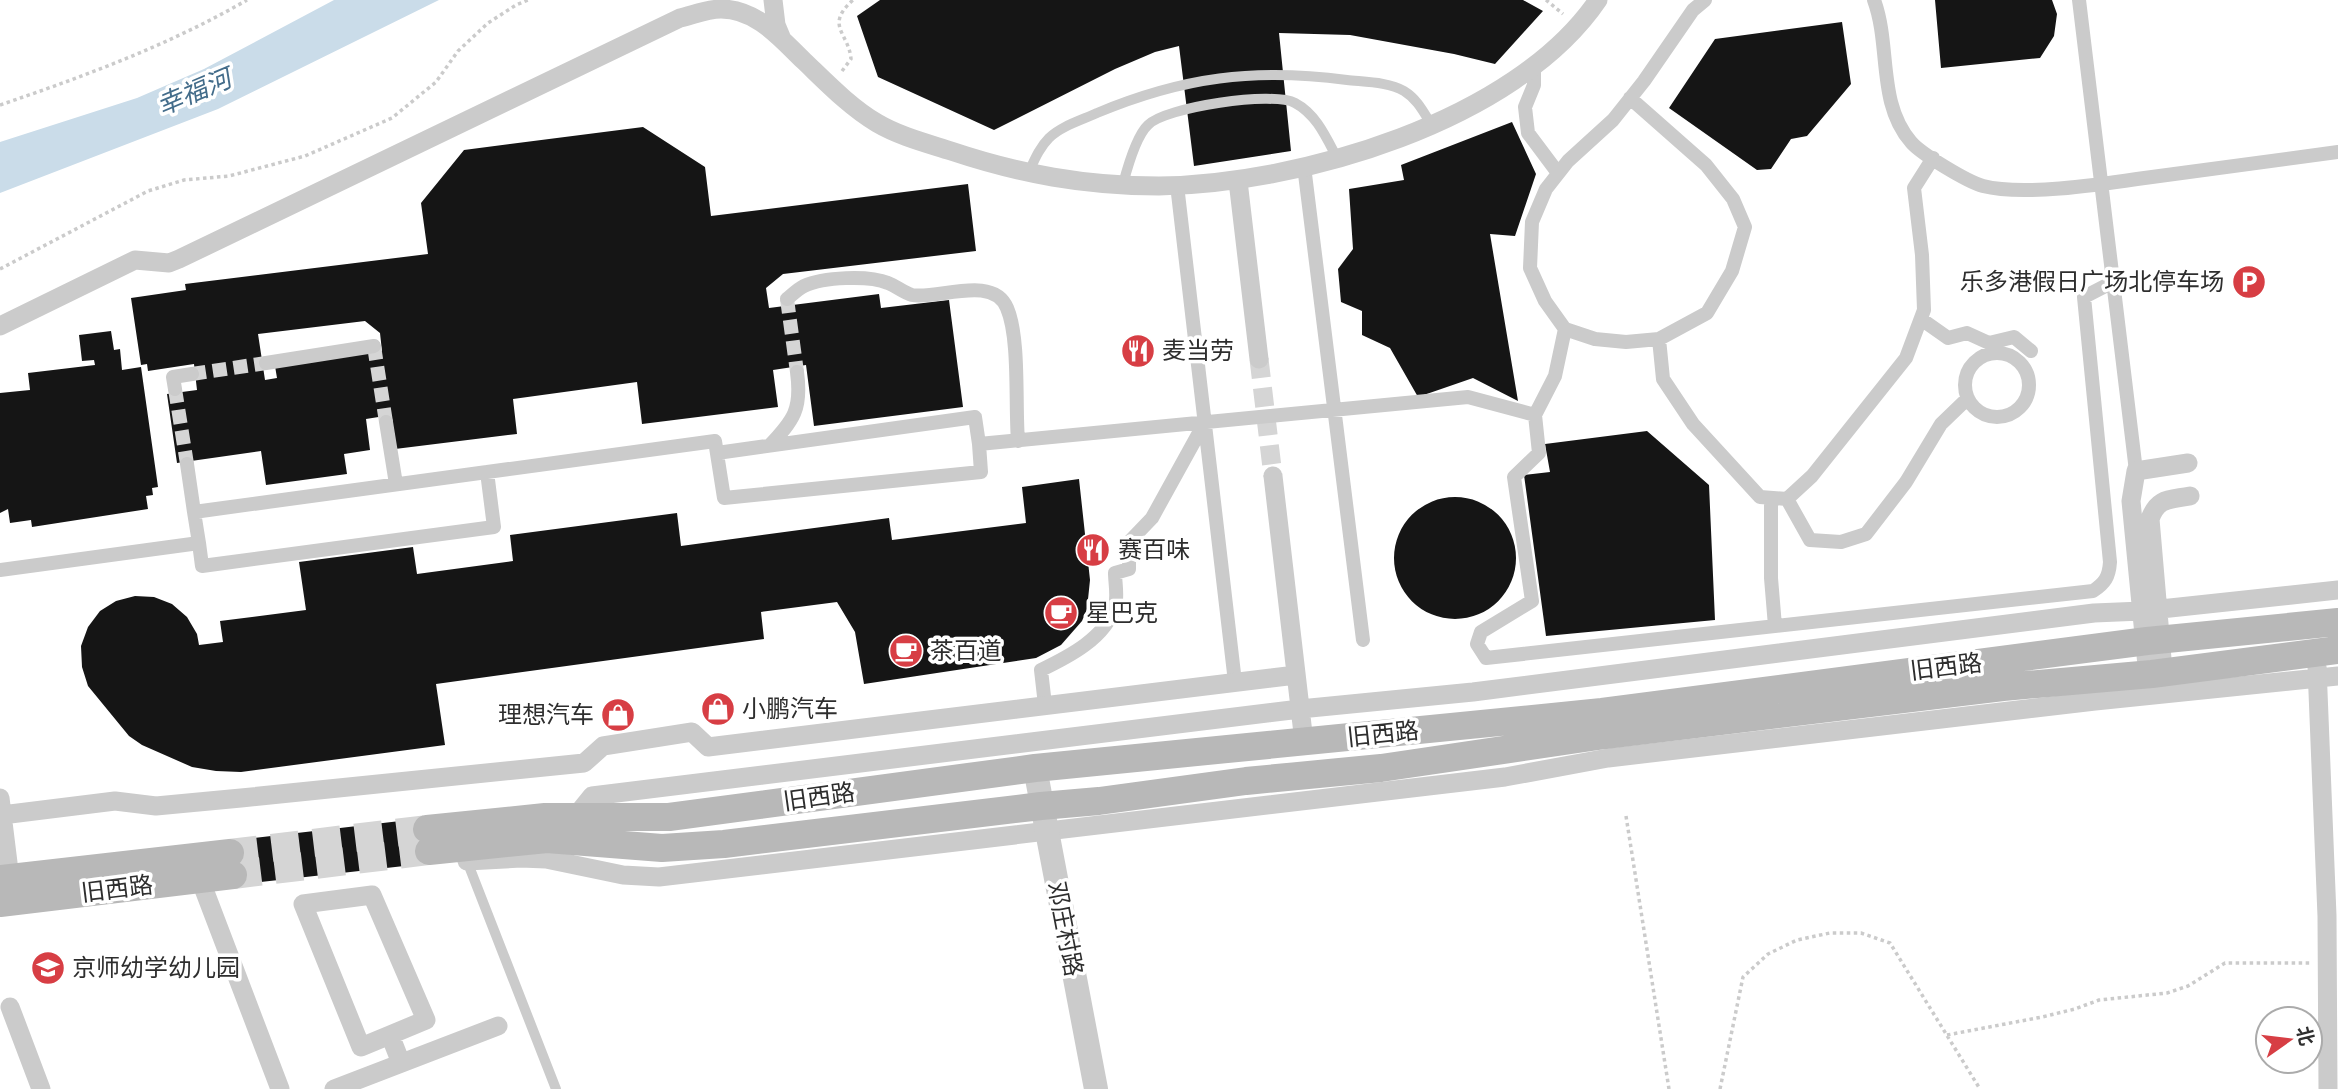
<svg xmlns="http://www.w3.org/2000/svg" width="2338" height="1089" viewBox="0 0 2338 1089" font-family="'Titillium Web','Noto Sans SC',sans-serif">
	<rect width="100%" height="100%" fill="#fff"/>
	<path fill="#cadce9" d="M 334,0 L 439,0 L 218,109 L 0,193 L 0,142 L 137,98 L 204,69 Z"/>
	<path fill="#151515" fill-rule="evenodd" d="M 880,0 L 1523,0 L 1543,11 L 1495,64 L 1454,54 L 1350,35 L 1279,33 L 1291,151 L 1194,166 L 1179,46 L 1155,52 L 1115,69 L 994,130 L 878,77 L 857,16 Z
		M 1935,0 L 2052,0 L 2057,14 L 2054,36 L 2040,58 L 1941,68 Z
		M 1842,22 L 1851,84 L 1807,136 L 1791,139 L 1771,169 L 1757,170 L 1669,108 L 1715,39 Z
		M 1512,122 L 1536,174 L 1515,236 L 1490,234 L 1518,401 L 1473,378 L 1418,397 L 1390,348 L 1362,335 L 1362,311 L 1341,302 L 1338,269 L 1353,249 L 1349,189 L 1404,180 L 1401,165 Z
		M 643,127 L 705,167 L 711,216 L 968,184 L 976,251 L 783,274 L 766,288 L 769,308 L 879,294 L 881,308 L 949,300 L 963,407 L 814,426 L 806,365 L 773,370 L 778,407 L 642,424 L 637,382 L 513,399 L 517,434 L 395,449 L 391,415 L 366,419 L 370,450 L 344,454 L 347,474 L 266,485 L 261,451 L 177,463 L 167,394 L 197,390 L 194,364 L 148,371 L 147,364 L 141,365 L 131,298 L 186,290 L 185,284 L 428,254 L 421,203 L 464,150 ZM 365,321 L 380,333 L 382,351 L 275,366 L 277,378 L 265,380 L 258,334 Z
		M 111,331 L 114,350 L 120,349 L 122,370 L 141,367 L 158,487 L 152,488 L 153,495 L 146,496 L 148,509 L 32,527 L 31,520 L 10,523 L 8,509 L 0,513 L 0,393 L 30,390 L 28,373 L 95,365 L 94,360 L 82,361 L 79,335 Z
		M 1647,431 L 1709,485 L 1715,620 L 1546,636 L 1524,475 L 1550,472 L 1545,444 Z
		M 1079,479 L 1090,580 L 1087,609 L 1082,621 L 1061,645 L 1036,658 L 864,684 L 855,632 L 837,602 L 761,612 L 764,639 L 436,684 L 445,745 L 241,772 L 216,771 L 192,767 L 142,745 L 129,736 L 88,686 L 82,667 L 81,646 L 88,627 L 100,611 L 116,601 L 135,596 L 154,597 L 172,604 L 187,617 L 197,634 L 199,645 L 223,642 L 220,621 L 306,610 L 299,562 L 413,547 L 417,574 L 513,561 L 510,535 L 677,513 L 681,546 L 889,518 L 892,540 L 1026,523 L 1022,487 Z
		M1394 558a61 61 0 1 1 122 0a61 61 0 1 1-122 0Z
		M 426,818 L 431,863 L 234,885 L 229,841 Z"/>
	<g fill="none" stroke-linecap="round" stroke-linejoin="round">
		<path stroke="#d5d5d5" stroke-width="14" stroke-dasharray="14 7" stroke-linecap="butt" d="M 787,299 L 797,372
			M 374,346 L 386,422
			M 192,374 L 266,363
			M 175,389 L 187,464"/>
		<path stroke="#d5d5d5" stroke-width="19" stroke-dasharray="19 10" stroke-linecap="butt" d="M 1259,359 L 1273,476"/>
		<path stroke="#d5d5d5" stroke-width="28" stroke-dasharray="28 14" stroke-linecap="butt" d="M 230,853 L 427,829
			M 233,875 L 429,851"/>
		<path stroke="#cbcbcb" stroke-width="3.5" stroke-dasharray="3.5 3.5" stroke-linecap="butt" d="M 1546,0 L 1563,14
			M 842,71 L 851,59 C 849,33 824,26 853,0
			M 0,105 C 85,76 169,45 247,0
			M 0,269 L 148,191 L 184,180 L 229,176 L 305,156 L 392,118 L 436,82 L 458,51 L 488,23 L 516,5 L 528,0
			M 1626,816 L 1669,1089
			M 1947,1035 L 2042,1017 L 2075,1009 L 2099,1000 L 2167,993 L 2188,986 L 2225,963 L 2310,963
			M 1720,1089 L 1743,977 L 1768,954 L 1797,940 L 1830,933 L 1861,933 L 1890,943 L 1980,1089"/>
		<path stroke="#cbcbcb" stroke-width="10" d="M 1028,174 C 1034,161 1039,148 1049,138 C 1061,126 1082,120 1097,113 C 1183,77 1254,68 1347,80 C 1365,82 1389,82 1404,91 C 1417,99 1423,111 1431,124
			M 1123,184 C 1127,169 1136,136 1148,125 C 1165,107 1273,91 1295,103 C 1316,114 1326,137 1337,158
			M 467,861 L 556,1089"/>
		<path stroke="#cbcbcb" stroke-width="14" d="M 1874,0 C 1891,46 1877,103 1911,142 C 1921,154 1968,182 1983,186 C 2022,196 2097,185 2137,179 C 2204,170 2271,161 2338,152
			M 2079,0 L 2136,471
			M 1534,65 L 1534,85 L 1525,107 L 1528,133 L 1558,173
			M 1304,166 L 1363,640
			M 1177,185 L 1235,682
			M 787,299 C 793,294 798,289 804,286 C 823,277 869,275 888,283 C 896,286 904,293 912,295 C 937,300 993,274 1007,308 C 1020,338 1015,405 1018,441
			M 1921,319 L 1948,338 L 1967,333 L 1989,343 L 2014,337 L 2031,351
			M 1565,329 L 1595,339 L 1626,342 L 1659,339 L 1707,313 L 1732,271 L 1745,227 L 1733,199 L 1706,165 L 1630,98
			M 1659,339 L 1663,379 L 1693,424 L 1760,497 L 1787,499 L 1812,476 L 1906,358 L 1924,310 L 1922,255 L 1914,188 L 1933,158
			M1965 385a32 32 0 1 1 64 0a32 32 0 1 1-64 0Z
			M 266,363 L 374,346
			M 175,389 L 173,377 L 192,374
			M 1535,415 L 1539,453 L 1514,477 L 1532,601 L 1481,632 L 1477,644 L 1486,658 L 2093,591 C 2105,583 2109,577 2110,562 L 2084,297 L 2113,282
			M 386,422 L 396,484
			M 769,446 C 794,420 802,409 797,372
			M 717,453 L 975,417 L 979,444
			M 187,464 L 194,512
			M 1771,498 L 1771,578 L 1775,626
			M 1787,499 L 1810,540 L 1841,542 L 1866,534 L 1906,482 L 1941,424 L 1968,398
			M 199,543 L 202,566 L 494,527 L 487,472
			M 0,570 L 199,543 L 194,512 L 715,441 L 724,498 L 981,472 L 979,444 L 1468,397 L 1535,415 L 1555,376 L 1565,329 L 1545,301 L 1530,268 L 1532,222 L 1546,189 L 1568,161 L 1613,120 L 1644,81 L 1693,10 L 1705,0
			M 1045,705 L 1041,670 C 1068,657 1106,638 1115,606 C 1118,597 1115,582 1115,573 L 1129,569 L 1129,542 L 1152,518 L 1205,422"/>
		<path stroke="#cbcbcb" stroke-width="19" d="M 773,0 L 776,25 L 781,37
			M 1238,181 L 1259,359
			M 0,326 L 135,260 L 169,263 L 179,259 L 680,18 C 693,15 707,9 721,9 C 757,9 781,39 804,61 C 827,83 850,107 877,123 C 899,136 926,143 951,151 C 1020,174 1085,186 1159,186 C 1299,184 1515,122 1598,0
			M 1273,476 L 1304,742
			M 2317,667 L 2327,916 L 2328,1089
			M 2164,682 L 2150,519 C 2158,497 2170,500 2190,496
			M 2149,686 L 2131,501 L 2136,471 L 2188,463
			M 0,798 L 10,879
			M 2,815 L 115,801 L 156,806 L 241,798 L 584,763 L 603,746 L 692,732 L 708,747 L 1296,675
			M 575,817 L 592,796 L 1300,709 L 1473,692 L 2094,613 L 2142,611 L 2338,590
			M 466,855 L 467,861 L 521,858 L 546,859 L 623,875 L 659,877 L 1505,777 L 1608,758 L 2095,701 L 2338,676
			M 200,879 L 280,1089
			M 10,1007 L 41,1089
			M 390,1035 L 361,1047 L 303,904 L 372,895 L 426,1020 L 390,1035 L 401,1063
			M 334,1089 L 498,1026"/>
		<path stroke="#cbcbcb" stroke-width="24" d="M 1035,768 L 1096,1089"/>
		<path stroke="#b8b8b8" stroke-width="28" d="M 427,829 L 545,817 L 669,817 L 1035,768 L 1602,712 L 2147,641 L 2338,622
			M 429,851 L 547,839 L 662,848 L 724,844 L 1041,806 L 1099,801 L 1246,781 L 1381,768 L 1605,735 L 2003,687 L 2152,674 L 2338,650
			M 0,879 L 230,853
			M 0,903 L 233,875"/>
	</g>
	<defs>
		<g id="parking-disc" transform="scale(1.75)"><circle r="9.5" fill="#d73e44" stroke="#fff"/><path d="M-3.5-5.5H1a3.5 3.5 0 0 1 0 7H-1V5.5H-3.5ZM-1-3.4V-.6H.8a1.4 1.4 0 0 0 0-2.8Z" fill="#fff"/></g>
		<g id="restaurant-disc" transform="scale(1.75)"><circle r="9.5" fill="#d73e44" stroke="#fff"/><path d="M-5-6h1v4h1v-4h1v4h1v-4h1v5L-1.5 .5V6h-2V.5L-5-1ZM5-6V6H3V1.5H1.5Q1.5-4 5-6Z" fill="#fff"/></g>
		<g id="cafe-disc" transform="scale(1.75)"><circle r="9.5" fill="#d73e44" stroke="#fff"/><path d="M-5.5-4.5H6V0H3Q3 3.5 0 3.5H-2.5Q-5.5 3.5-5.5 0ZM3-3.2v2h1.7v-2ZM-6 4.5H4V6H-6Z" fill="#fff"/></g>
		<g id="shop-disc" transform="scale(1.75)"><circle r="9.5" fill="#d73e44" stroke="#fff"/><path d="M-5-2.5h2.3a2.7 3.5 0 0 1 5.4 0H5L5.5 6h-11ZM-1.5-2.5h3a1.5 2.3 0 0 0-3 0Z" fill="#fff"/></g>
		<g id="school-disc" transform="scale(1.75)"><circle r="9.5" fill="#d73e44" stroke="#fff"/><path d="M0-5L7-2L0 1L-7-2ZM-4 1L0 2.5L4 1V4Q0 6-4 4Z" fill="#fff"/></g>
	</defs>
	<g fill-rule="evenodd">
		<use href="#parking-disc" x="2249" y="282"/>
		<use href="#restaurant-disc" x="1138" y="351"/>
		<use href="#restaurant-disc" x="1093" y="550"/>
		<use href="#cafe-disc" x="1061" y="613"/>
		<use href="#cafe-disc" x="906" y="651"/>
		<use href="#shop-disc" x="718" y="709"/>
		<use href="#shop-disc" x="618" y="715"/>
		<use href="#school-disc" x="48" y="968"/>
	</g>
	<g text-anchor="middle" stroke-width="7" stroke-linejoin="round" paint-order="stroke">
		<g font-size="24" fill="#2e2e2e" stroke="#fff" text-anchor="start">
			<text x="2224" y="290" text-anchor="end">乐多港假日广场北停车场</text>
			<text x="1162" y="359">麦当劳</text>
			<text x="1118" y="558">赛百味</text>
			<text x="1086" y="621">星巴克</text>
			<text x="930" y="659">茶百道</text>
			<text x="742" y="717">小鹏汽车</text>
			<text x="594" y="723" text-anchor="end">理想汽车</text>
			<text x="72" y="976">京师幼学幼儿园</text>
		</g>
		<g font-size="24" fill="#2e2e2e" stroke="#fff">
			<text transform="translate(1946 667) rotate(-7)" y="8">旧西路</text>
			<text transform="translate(1383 734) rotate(-6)" y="8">旧西路</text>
			<text transform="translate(819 797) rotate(-8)" y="8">旧西路</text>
			<text transform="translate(117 889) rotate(-7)" y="8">旧西路</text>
			<text transform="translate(1065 929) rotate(79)" y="8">邓庄村路</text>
		</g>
		<g font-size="26" font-style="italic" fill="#436c8a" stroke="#fff">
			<text transform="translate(194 92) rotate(-23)" y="9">幸福河</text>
		</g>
	</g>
	<g transform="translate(2289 1040) rotate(76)"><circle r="33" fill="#ffffff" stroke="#ababab" stroke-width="2"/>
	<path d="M0-5L12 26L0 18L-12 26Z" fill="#d73e44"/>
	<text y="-10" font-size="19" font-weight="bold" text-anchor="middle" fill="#2e2e2e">北</text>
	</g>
</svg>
